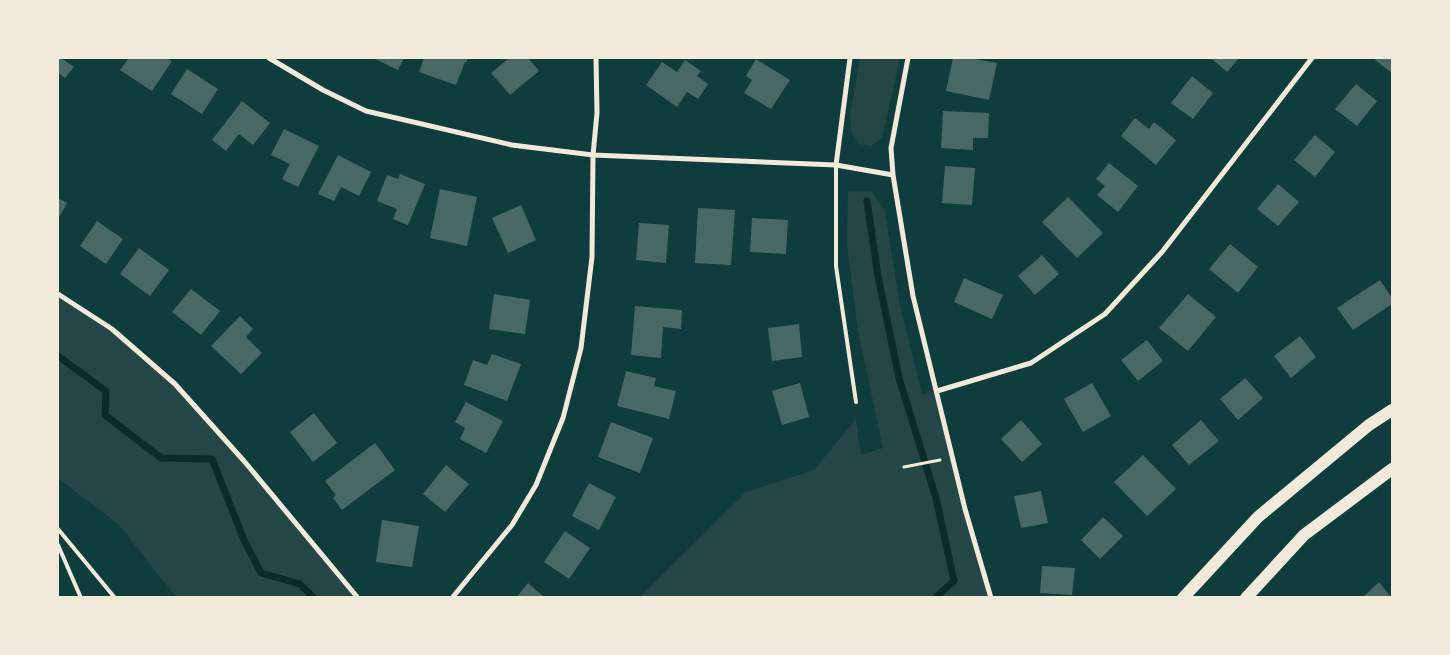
<svg xmlns="http://www.w3.org/2000/svg" width="1450" height="655" viewBox="0 0 1450 655" font-family="'Alegreya Sans',sans-serif">
	<rect width="100%" height="100%" fill="#0f3d3e"/>
	<path fill="#244646" d="M 860,58 L 900,58 L 882,138 L 871,146 L 859,144 L 852,133 L 850,117 Z
		M 848,191 L 872,191 L 885,212 L 900,307 L 922,394 L 937,391 L 965,509 L 991,597 L 639,598 L 746,492 L 814,470 L 856,419 L 861,455 L 883,448 L 858,331 L 847,245 Z
		M 58,294 L 112,329 L 175,384 L 358,597 L 176,597 L 119,525 L 58,478 Z"/>
	<g fill="none" stroke-linecap="round" stroke-linejoin="round">
		<path stroke="#0a2a2b" stroke-width="7" d="M 867,201 L 878,276 L 899,378 L 936,498 L 954,581 L 935,598
			M 58,356 L 106,391 L 105,415 L 161,458 L 212,459 L 244,540 L 261,573 L 300,584 L 314,598"/>
	</g>
	<path fill="#486865" d="M 58,58 L 61,58 L 74,67 L 65,78 L 58,73 Z
		M 129,58 L 166,58 L 172,61 L 152,91 L 120,70 Z
		M 373,58 L 404,58 L 398,70 Z
		M 424,58 L 468,58 L 466,63 L 465,62 L 456,85 L 419,72 Z
		M 509,58 L 528,58 L 539,71 L 510,95 L 491,73 Z
		M 953,58 L 969,58 L 997,63 L 989,100 L 946,91 Z
		M 1211,58 L 1239,58 L 1227,72 Z
		M 1377,58 L 1392,58 L 1392,73 L 1375,60 Z
		M 756,59 L 790,80 L 771,109 L 744,93 L 752,80 L 746,76 Z
		M 685,60 L 701,71 L 697,76 L 708,84 L 698,99 L 687,92 L 677,107 L 646,85 L 662,62 L 677,72 Z
		M 187,69 L 218,89 L 202,114 L 171,94 Z
		M 1192,76 L 1213,93 L 1193,119 L 1171,103 Z
		M 1356,84 L 1377,101 L 1357,126 L 1335,109 Z
		M 242,101 L 270,123 L 253,145 L 239,134 L 226,151 L 212,140 Z
		M 943,111 L 989,113 L 988,138 L 973,138 L 973,150 L 941,148 Z
		M 1135,118 L 1149,129 L 1154,122 L 1176,140 L 1156,165 L 1121,136 Z
		M 284,129 L 319,146 L 298,187 L 282,179 L 290,164 L 271,155 Z
		M 1315,135 L 1335,152 L 1315,177 L 1294,160 Z
		M 338,155 L 371,172 L 359,196 L 341,187 L 334,201 L 318,194 Z
		M 1109,163 L 1138,186 L 1118,212 L 1097,195 L 1105,186 L 1096,179 Z
		M 945,166 L 975,168 L 972,205 L 942,203 Z
		M 400,174 L 425,184 L 408,225 L 393,219 L 397,209 L 377,201 L 387,175 L 398,179 Z
		M 1278,184 L 1299,202 L 1278,226 L 1257,209 Z
		M 440,189 L 477,197 L 467,246 L 430,238 Z
		M 1068,197 L 1103,233 L 1077,258 L 1042,222 Z
		M 58,198 L 67,203 L 58,219 Z
		M 521,205 L 536,240 L 508,253 L 492,218 Z
		M 698,208 L 735,210 L 731,265 L 695,263 Z
		M 752,218 L 788,220 L 786,254 L 750,252 Z
		M 97,221 L 123,239 L 106,264 L 80,246 Z
		M 639,223 L 669,225 L 666,263 L 636,260 Z
		M 1230,244 L 1258,267 L 1238,293 L 1209,269 Z
		M 139,248 L 169,270 L 150,296 L 120,274 Z
		M 1042,255 L 1059,274 L 1035,295 L 1018,276 Z
		M 964,278 L 1003,295 L 992,319 L 954,302 Z
		M 1380,280 L 1392,298 L 1392,304 L 1353,330 L 1337,308 Z
		M 191,289 L 220,311 L 201,335 L 172,312 Z
		M 494,294 L 530,300 L 525,334 L 489,329 Z
		M 1188,294 L 1216,317 L 1188,351 L 1159,328 Z
		M 635,306 L 682,310 L 681,329 L 663,327 L 661,358 L 631,355 Z
		M 240,316 L 253,329 L 246,337 L 262,353 L 241,374 L 211,346 Z
		M 799,324 L 802,357 L 772,361 L 768,328 Z
		M 1300,336 L 1316,357 L 1291,378 L 1274,356 Z
		M 1147,340 L 1163,361 L 1138,381 L 1121,360 Z
		M 492,354 L 521,364 L 507,401 L 464,385 L 473,360 L 487,365 Z
		M 626,371 L 656,378 L 654,386 L 676,391 L 669,419 L 617,406 Z
		M 1245,378 L 1263,398 L 1238,420 L 1220,399 Z
		M 800,383 L 809,417 L 782,425 L 772,391 Z
		M 1092,383 L 1111,416 L 1083,432 L 1064,399 Z
		M 466,402 L 503,421 L 486,453 L 460,439 L 465,428 L 455,422 Z
		M 314,413 L 337,443 L 313,462 L 290,432 Z
		M 1021,420 L 1042,444 L 1022,462 L 1001,439 Z
		M 1201,420 L 1219,441 L 1189,465 L 1172,445 Z
		M 611,422 L 653,438 L 640,473 L 598,457 Z
		M 375,443 L 395,470 L 342,510 L 333,498 L 336,495 L 325,481 Z
		M 1143,455 L 1176,489 L 1147,516 L 1114,482 Z
		M 446,465 L 469,484 L 445,512 L 423,494 Z
		M 589,483 L 616,497 L 599,530 L 572,516 Z
		M 1041,491 L 1048,523 L 1021,528 L 1014,496 Z
		M 1103,517 L 1123,536 L 1100,559 L 1081,540 Z
		M 382,520 L 419,526 L 412,567 L 376,562 Z
		M 565,531 L 590,548 L 569,579 L 544,562 Z
		M 1042,566 L 1075,568 L 1072,595 L 1040,593 Z
		M 1379,582 L 1392,598 L 1362,598 Z
		M 528,583 L 545,598 L 516,598 Z"/>
	<g fill="none" stroke-linecap="round" stroke-linejoin="round">
		<path stroke="#f1e9da" stroke-width="3" d="M 904,467 L 940,460"/>
		<path stroke="#f1e9da" stroke-width="4" d="M 836,165 L 836,266 L 856,402
			M 58,529 L 115,598
			M 58,545 L 81,598"/>
		<path stroke="#f1e9da" stroke-width="5" d="M 269,58 L 323,90 L 366,111 L 512,145 L 593,155 L 836,165 L 893,175
			M 908,58 L 891,148 L 893,175 L 913,296 L 965,509 L 991,598
			M 836,165 L 850,58
			M 58,294 L 112,329 L 175,384 L 244,461 L 358,598
			M 937,391 L 1031,363 L 1105,314 L 1162,252 L 1312,58
			M 452,598 L 512,525 L 536,485 L 563,418 L 581,348 L 592,257 L 593,155 L 597,113 L 596,58"/>
		<path stroke="#f1e9da" stroke-width="12" d="M 1183,598 L 1258,517 L 1369,425 L 1392,410
			M 1246,598 L 1304,535 L 1392,469"/>
	</g>
	<rect width="1450" height="655" fill="none" stroke="#f1e9da" stroke-width="118"/>
</svg>
